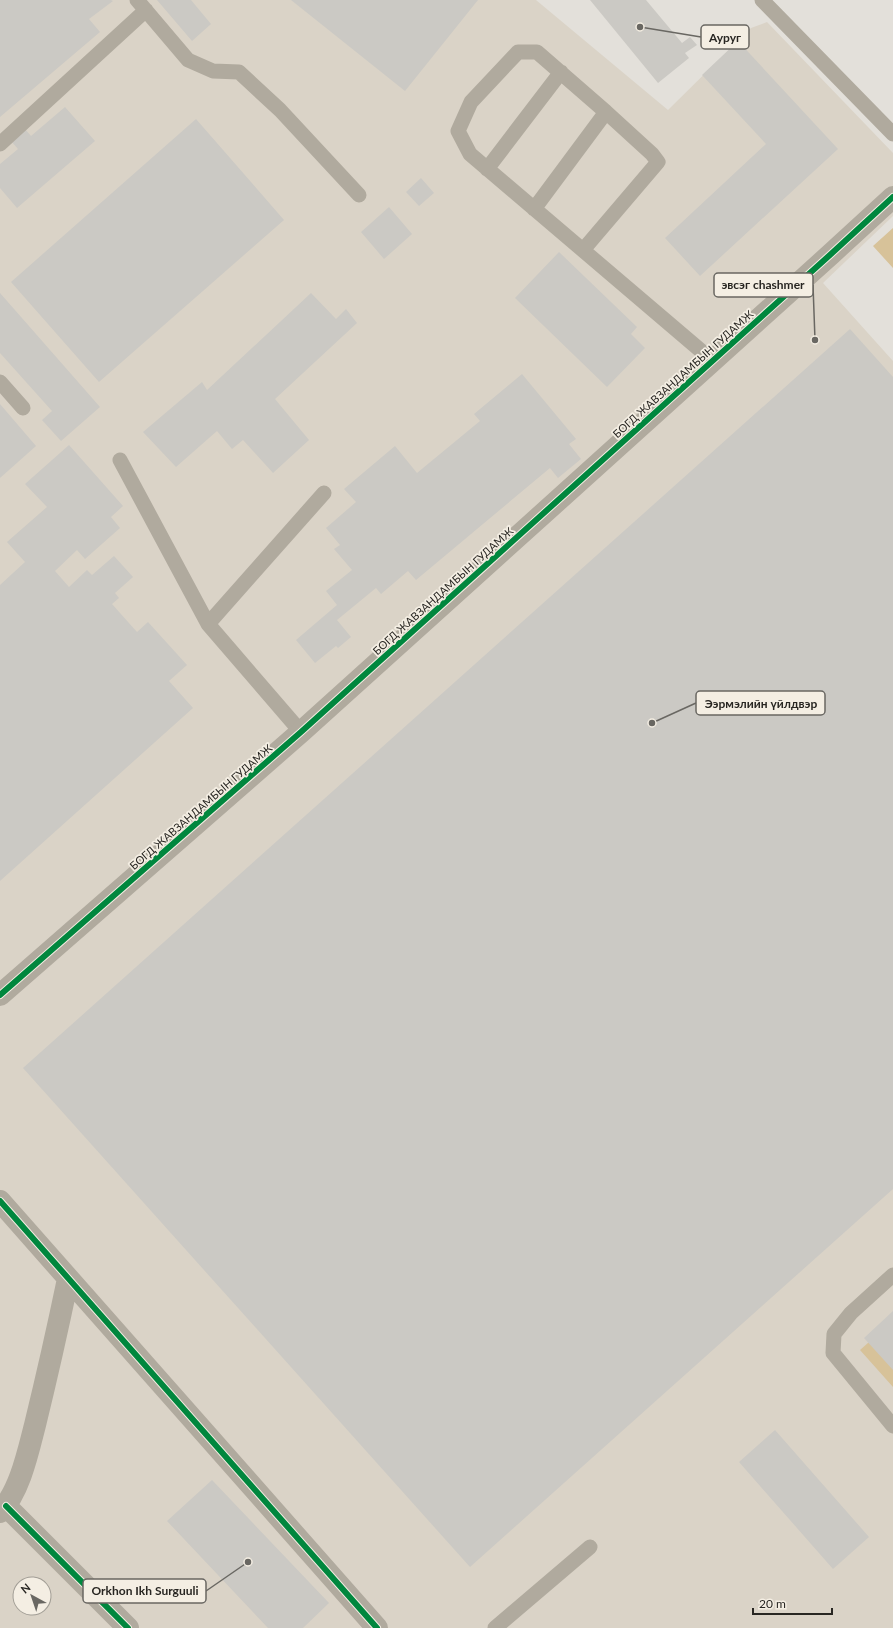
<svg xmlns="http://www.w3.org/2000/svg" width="893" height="1628" viewBox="0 0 893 1628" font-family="Lato,sans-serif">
	<rect width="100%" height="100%" fill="#e3e0da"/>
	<path fill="#dad3c7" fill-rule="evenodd" d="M 0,0 L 536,0 L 668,110 L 751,28 L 767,22 L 893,153 L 893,216 L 823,283 L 893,361 L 893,1628 L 0,1628 ZM 20,1584 L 44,1584 L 44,1608 L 20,1608 Z"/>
	<path fill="#d7c299" d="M 893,228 L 893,268 L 873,246 Z
		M 893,1321 L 893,1387 L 860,1350 Z"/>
	<path fill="#cbc9c4" d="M 0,0 L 111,0 L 113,1 L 89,19 L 100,32 L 0,117 Z
		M 157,0 L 191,0 L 211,24 L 192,41 Z
		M 291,0 L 478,0 L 405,91 Z
		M 590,0 L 646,0 L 682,43 L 690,37 L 697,45 L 685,53 L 689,58 L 658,83 Z
		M 738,41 L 838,149 L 700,276 L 665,238 L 766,144 L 702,75 Z
		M 65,107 L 95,141 L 17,208 L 0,188 L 0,164 L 18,149 L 11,141 L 25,129 L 31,136 Z
		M 196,119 L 284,220 L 99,382 L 11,282 Z
		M 421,178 L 434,193 L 419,206 L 406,192 Z
		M 389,207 L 412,234 L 384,259 L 361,232 Z
		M 559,252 L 637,327 L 631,334 L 645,348 L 607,387 L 515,298 Z
		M 0,293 L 100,407 L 61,441 L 42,420 L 52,411 L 0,353 Z
		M 311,293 L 336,319 L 346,309 L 357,323 L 275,399 L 309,440 L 273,473 L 243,440 L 232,449 L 217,431 L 176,467 L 143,432 L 202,382 L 207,390 Z
		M 850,329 L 893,377 L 893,1189 L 470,1567 L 23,1068 Z
		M 522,374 L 576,439 L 569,444 L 581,459 L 558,478 L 550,468 L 416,580 L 408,571 L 381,594 L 376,588 L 337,620 L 351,637 L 338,648 L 336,646 L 315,663 L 296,640 L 337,605 L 326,591 L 352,570 L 334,549 L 340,545 L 326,528 L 356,502 L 344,489 L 395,446 L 417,473 L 480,421 L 474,414 Z
		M 0,404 L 36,446 L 0,478 Z
		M 69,445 L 123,506 L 111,517 L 120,528 L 85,559 L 77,550 L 55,571 L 69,587 L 87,570 L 92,575 L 114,556 L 133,577 L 115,593 L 119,598 L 112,604 L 137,632 L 148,622 L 187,665 L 169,681 L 193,708 L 0,881 L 0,585 L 25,562 L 7,542 L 47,507 L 25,484 Z
		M 893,1311 L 893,1370 L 864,1338 Z
		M 775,1430 L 869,1537 L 833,1569 L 739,1462 Z
		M 212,1480 L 329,1603 L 303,1628 L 268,1628 L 167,1521 Z"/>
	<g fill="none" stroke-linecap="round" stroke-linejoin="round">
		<path stroke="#b0aa9e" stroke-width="15" d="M 137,0 L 188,60 L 213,71 L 239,72 L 280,110 L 359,195
			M 762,0 L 893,134
			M 0,144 L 146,10
			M 487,169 L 561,72
			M 534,209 L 606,112
			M 583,250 L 658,162 L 652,154 L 606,112 L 537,52 L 518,52 L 471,102 L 458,131 L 470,154 L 713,361
			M 0,382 L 23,408
			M 120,460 L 208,624
			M 301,732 L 208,624 L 324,493
			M 893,1275 L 851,1313 L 834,1334 L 833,1353 L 893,1426
			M 495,1628 L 590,1547"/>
		<path stroke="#b0aa9e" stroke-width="22" d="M 0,995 L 301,732 L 831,254 L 893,197
			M 0,1201 L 377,1628
			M 6,1506 L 128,1628
			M 0,1512 C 20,1491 28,1452 35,1425 C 47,1376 58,1327 68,1279"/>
		<g stroke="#f4eee3" stroke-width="8">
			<path id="cycleway" d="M 0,995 L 301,732 L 831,254 L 893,197
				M 0,1201 L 377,1628
				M 6,1506 L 128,1628"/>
		</g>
		<use href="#cycleway" stroke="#00873e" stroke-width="6"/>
	</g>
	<g text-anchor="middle" stroke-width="3.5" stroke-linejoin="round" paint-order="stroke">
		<g font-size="11" fill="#282622" stroke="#f4eee3">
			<text transform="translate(683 374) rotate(-42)" y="4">БОГД ЖАВЗАНДАМБЫН ГУДАМЖ</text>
			<text transform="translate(443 591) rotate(-42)" y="4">БОГД ЖАВЗАНДАМБЫН ГУДАМЖ</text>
			<text transform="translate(201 807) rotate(-41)" y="4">БОГД ЖАВЗАНДАМБЫН ГУДАМЖ</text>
		</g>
	</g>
	<path fill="none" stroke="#696762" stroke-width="1.5" d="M640 27L701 37M815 340L813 285M652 723L696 703M248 1562L206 1591"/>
	<g fill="#696762" stroke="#f4eee3" stroke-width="1.5">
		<circle cx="640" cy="27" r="4"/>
		<circle cx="815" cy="340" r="4"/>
		<circle cx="652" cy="723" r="4"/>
		<circle cx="248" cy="1562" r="4"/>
	</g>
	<g fill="#f4eee3" stroke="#696762" stroke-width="1.5">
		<rect x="701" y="25" width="48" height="24" rx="4"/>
		<rect x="714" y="273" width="99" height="24" rx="4"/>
		<rect x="696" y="691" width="129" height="24" rx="4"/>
		<rect x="83" y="1579" width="123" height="24" rx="4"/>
	</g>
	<g font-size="12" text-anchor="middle" font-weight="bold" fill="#282622">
		<text x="725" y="42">Ауруг</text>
		<text x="763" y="289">эвсэг chashmer</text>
		<text x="761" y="708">Ээрмэлийн үйлдвэр</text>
		<text x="145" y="1595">Orkhon Ikh Surguuli</text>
	</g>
	<g transform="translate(32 1596) rotate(320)"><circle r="19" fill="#f4eee3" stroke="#a29e96"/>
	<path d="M0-3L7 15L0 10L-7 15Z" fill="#696762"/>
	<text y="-6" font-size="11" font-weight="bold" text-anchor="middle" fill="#282622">N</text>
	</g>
	<path d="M753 1608v6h79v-6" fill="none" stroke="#282622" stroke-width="2"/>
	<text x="759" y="1608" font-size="12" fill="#282622" stroke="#f4eee3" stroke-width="3" paint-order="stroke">20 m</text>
</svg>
